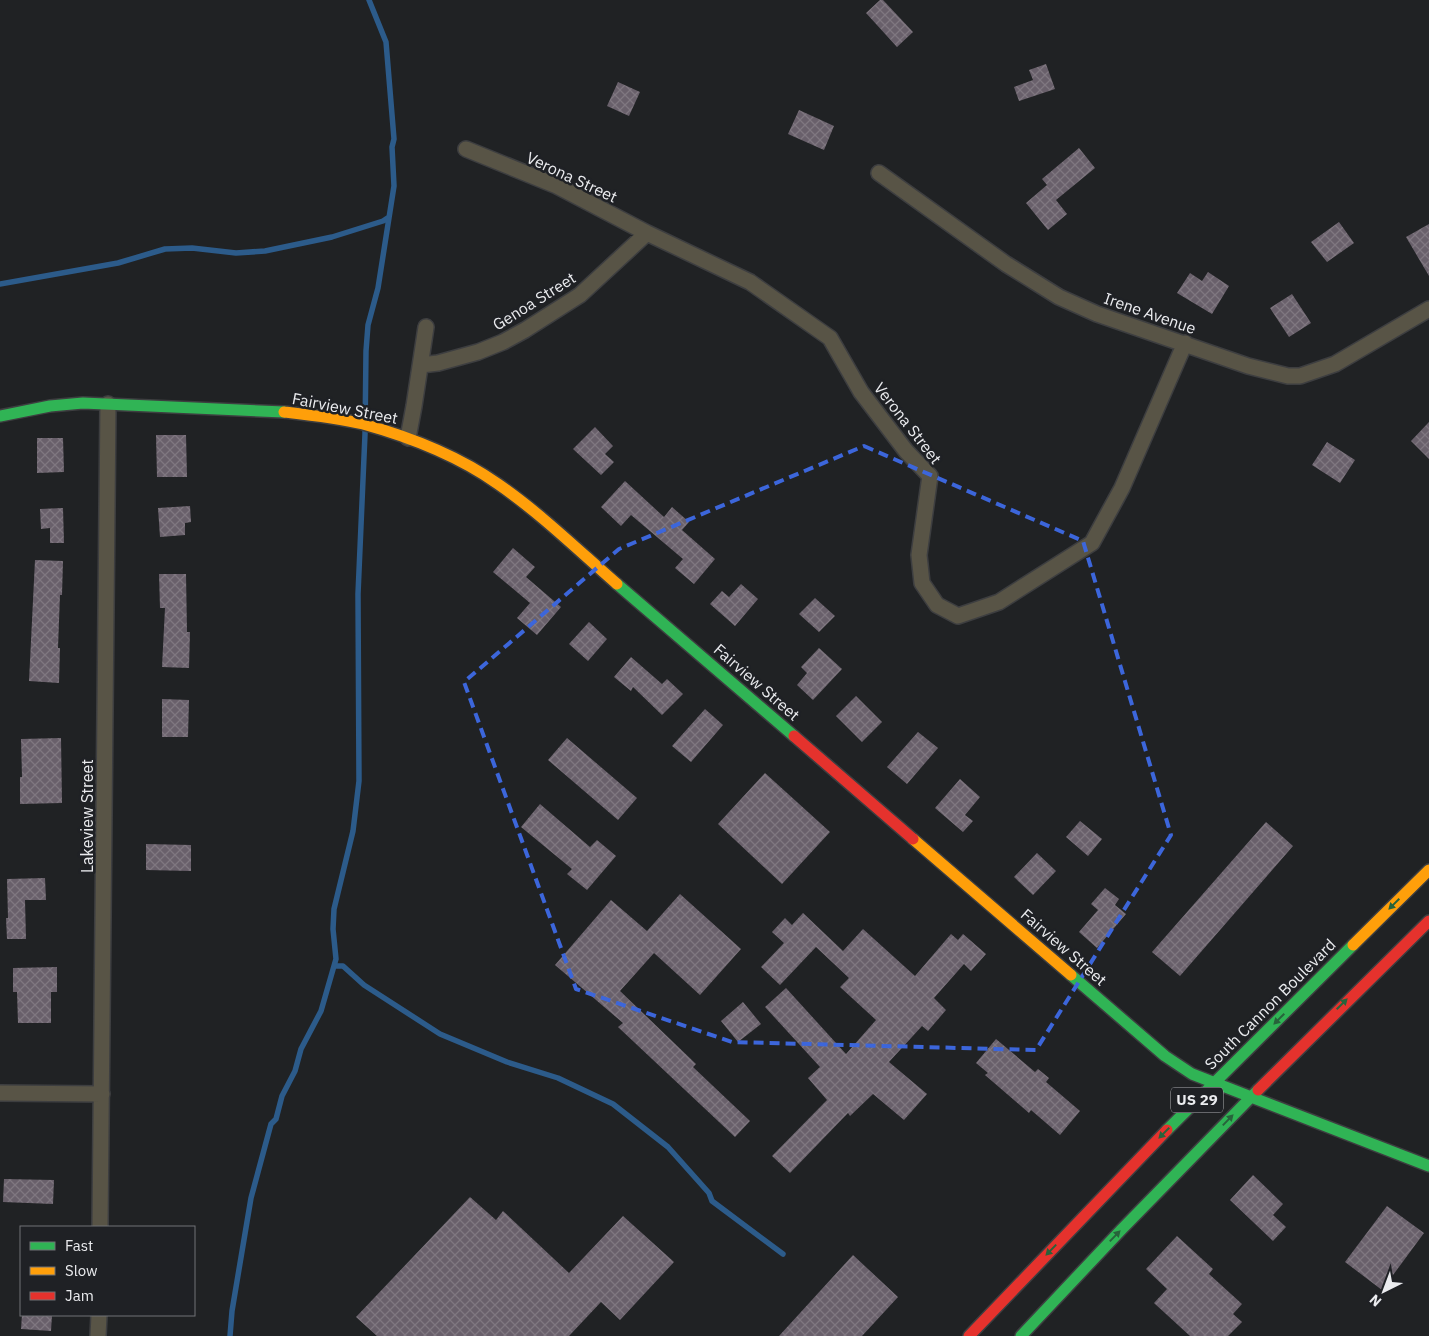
<svg xmlns="http://www.w3.org/2000/svg" width="1429" height="1336" viewBox="0 0 1429 1336" font-family="'IBM Plex Sans',sans-serif">
	<defs>
		<pattern id="building-cross-hatch" width="8" height="8" patternUnits="userSpaceOnUse" patternTransform="scale(1.25)"><rect width="8" height="8" fill="#69606b"/><path d="M0 0l8 8M0 8l8-8" fill="none" stroke="#7f7780"/></pattern>
	</defs>
	<rect width="100%" height="100%" fill="#202224"/>
	<g fill="none" stroke-linecap="round" stroke-linejoin="round">
		<path stroke="#2c5b8a" stroke-width="5.5" d="M 0,284 L 118,263 L 165,249 L 192,248 L 236,253 L 265,251 L 332,237 L 383,221 L 389,217
			M 334,966 L 343,966 L 364,985 L 440,1034 L 507,1062 L 558,1078 L 613,1104 L 668,1147 L 709,1193 L 712,1201 L 783,1254
			M 230,1336 L 232,1311 L 251,1198 L 271,1124 L 276,1119 L 282,1096 L 295,1071 L 301,1049 L 321,1011 L 336,959 L 333,929 L 334,909 L 353,831 L 359,781 L 358,594 L 365,434 L 366,351 L 368,325 L 378,288 L 394,186 L 392,147 L 394,139 L 386,42 L 369,0"/>
	</g>
	<path fill="url(#building-cross-hatch)" d="M 880,0 L 883,0 L 913,32 L 897,47 L 866,13 Z
		M 1046,64 L 1055,89 L 1019,101 L 1014,87 L 1033,80 L 1029,70 Z
		M 618,82 L 640,92 L 629,116 L 607,106 Z
		M 799,110 L 834,126 L 824,150 L 788,134 Z
		M 1079,148 L 1095,168 L 1056,200 L 1067,214 L 1048,230 L 1026,203 L 1047,185 L 1042,179 Z
		M 1339,222 L 1354,243 L 1327,262 L 1311,242 Z
		M 1429,224 L 1429,276 L 1406,237 Z
		M 1208,272 L 1229,286 L 1212,314 L 1177,293 L 1190,273 L 1202,281 Z
		M 1292,294 L 1311,323 L 1289,337 L 1270,308 Z
		M 1429,422 L 1429,459 L 1411,441 Z
		M 595,427 L 613,446 L 605,454 L 614,462 L 601,475 L 573,449 Z
		M 156,435 L 186,435 L 187,477 L 157,477 Z
		M 37,438 L 63,438 L 64,472 L 37,473 Z
		M 1327,442 L 1355,460 L 1340,483 L 1312,465 Z
		M 625,481 L 664,517 L 672,507 L 689,522 L 682,530 L 715,559 L 694,584 L 675,568 L 683,559 L 631,515 L 621,526 L 601,507 Z
		M 190,506 L 191,522 L 185,523 L 185,535 L 160,537 L 158,508 Z
		M 63,508 L 64,543 L 50,543 L 50,528 L 41,529 L 40,509 Z
		M 513,548 L 535,567 L 526,577 L 561,607 L 537,635 L 517,618 L 530,603 L 493,572 Z
		M 35,560 L 63,561 L 62,595 L 60,595 L 58,648 L 60,648 L 59,683 L 29,681 Z
		M 159,574 L 186,574 L 187,632 L 190,632 L 189,668 L 162,667 L 165,608 L 160,608 Z
		M 741,584 L 758,599 L 735,626 L 710,604 L 722,591 L 729,597 Z
		M 815,598 L 835,616 L 819,632 L 799,614 Z
		M 589,622 L 607,639 L 588,661 L 569,644 Z
		M 819,648 L 842,669 L 813,700 L 797,685 L 807,673 L 801,667 Z
		M 631,657 L 662,684 L 667,679 L 683,694 L 662,715 L 633,687 L 631,691 L 614,677 Z
		M 856,696 L 882,722 L 862,742 L 836,716 Z
		M 162,699 L 189,700 L 188,737 L 162,737 Z
		M 705,709 L 723,725 L 691,762 L 672,746 Z
		M 918,732 L 938,748 L 907,784 L 887,767 Z
		M 61,738 L 62,803 L 20,804 L 20,777 L 22,777 L 21,739 Z
		M 567,738 L 637,798 L 618,820 L 548,760 Z
		M 765,773 L 830,832 L 782,884 L 718,824 Z
		M 960,779 L 980,797 L 965,815 L 973,821 L 963,832 L 935,808 Z
		M 540,804 L 590,847 L 597,840 L 616,856 L 587,890 L 567,874 L 572,869 L 521,827 Z
		M 1080,821 L 1102,839 L 1088,856 L 1066,837 Z
		M 1266,822 L 1293,846 L 1180,976 L 1152,952 Z
		M 146,844 L 191,845 L 191,871 L 146,870 Z
		M 1037,853 L 1056,871 L 1033,895 L 1014,877 Z
		M 45,878 L 46,900 L 25,900 L 26,939 L 7,939 L 6,918 L 8,918 L 7,879 Z
		M 1105,888 L 1119,899 L 1115,905 L 1126,914 L 1097,948 L 1079,932 L 1098,910 L 1091,904 Z
		M 680,894 L 741,949 L 700,995 L 654,953 L 620,991 L 696,1064 L 693,1067 L 750,1121 L 735,1137 L 618,1027 L 623,1023 L 555,965 L 611,900 L 647,931 Z
		M 803,913 L 843,951 L 863,929 L 915,976 L 951,934 L 958,940 L 963,934 L 986,954 L 971,971 L 964,964 L 934,998 L 946,1010 L 928,1031 L 922,1026 L 889,1062 L 927,1094 L 904,1120 L 873,1094 L 850,1116 L 848,1113 L 790,1173 L 772,1156 L 827,1100 L 808,1078 L 820,1067 L 765,1007 L 786,988 L 846,1054 L 876,1020 L 840,987 L 849,978 L 816,947 L 780,985 L 761,967 L 784,943 L 772,932 L 785,918 L 792,925 Z
		M 57,967 L 57,992 L 51,992 L 51,1023 L 18,1023 L 17,992 L 13,992 L 13,968 Z
		M 743,1002 L 761,1024 L 738,1042 L 721,1021 Z
		M 996,1039 L 1035,1072 L 1038,1069 L 1049,1078 L 1046,1082 L 1080,1111 L 1060,1135 L 1031,1110 L 1029,1113 L 985,1075 L 988,1073 L 976,1063 Z
		M 1253,1175 L 1283,1204 L 1273,1215 L 1286,1227 L 1273,1241 L 1230,1200 Z
		M 4,1179 L 54,1180 L 53,1204 L 3,1202 Z
		M 470,1197 L 496,1220 L 503,1211 L 569,1273 L 623,1216 L 674,1262 L 620,1320 L 601,1302 L 569,1336 L 377,1336 L 356,1317 Z
		M 1387,1206 L 1424,1233 L 1382,1290 L 1345,1262 Z
		M 1177,1236 L 1213,1269 L 1209,1274 L 1242,1304 L 1233,1314 L 1242,1322 L 1228,1336 L 1190,1336 L 1154,1303 L 1167,1289 L 1146,1269 Z
		M 853,1255 L 898,1297 L 862,1336 L 779,1336 Z
		M 22,1315 L 52,1315 L 51,1331 L 21,1329 Z"/>
	<g fill="none" stroke-linecap="round" stroke-linejoin="round">
		<g stroke="#3d3e40" stroke-width="18">
			<path id="street" d="M 466,149 L 557,186 L 647,233 L 750,282 L 830,338 L 861,392 L 906,451 L 930,476 L 919,555 L 922,583 L 937,605 L 958,616 L 999,602 L 1092,543 L 1122,488 L 1185,343
				M 879,173 L 1006,264 L 1059,297 L 1097,314 L 1248,366 L 1288,376 L 1300,376 L 1335,364 L 1429,309
				M 421,365 L 438,363 L 478,352 L 503,342 L 525,330 L 580,295 L 647,233
				M 408,438 L 414,406 L 426,327
				M 0,1093 L 102,1094
				M 100,1227 L 108,404
				M 98,1336 L 99,1315"/>
		</g>
		<g stroke="#3d3e40" stroke-width="14">
			<path id="fast" d="M 0,416 L 50,406 L 83,403 L 284,412
				M 617,584 L 794,736
				M 1071,975 L 1165,1056 L 1192,1074 L 1429,1166
				M 1167,1130 L 1353,945
				M 1021,1336 L 1121,1230 L 1258,1090"/>
		</g>
		<g stroke="#3d3e40" stroke-width="14">
			<path id="slow" d="M 284,412 C 310,415 337,418 363,424 C 410,437 457,455 498,484 C 540,513 578,550 617,584
				M 913,839 L 1071,975
				M 1353,945 L 1429,870"/>
		</g>
		<g stroke="#3d3e40" stroke-width="14">
			<path id="jam" d="M 794,736 L 913,839
				M 1258,1090 L 1429,921
				M 969,1336 L 1167,1130"/>
		</g>
		<use href="#street" stroke="#585446" stroke-width="15"/>
		<use href="#fast" stroke="#30b455" stroke-width="11"/>
		<use href="#slow" stroke="#ff9f0a" stroke-width="11"/>
		<use href="#jam" stroke="#e5322d" stroke-width="11"/>
	</g>
	<defs><path id="oneway-solid" d="M-6-.8H1V-3.2L6.5 0L1 3.2V.8H-6Z" transform="scale(1.25)"/></defs>
	<g fill="#27633b">
		<use href="#oneway-solid" transform="translate(1394 904) rotate(135)"/>
		<use href="#oneway-solid" transform="translate(1342 1004) rotate(-45)"/>
		<use href="#oneway-solid" transform="translate(1279 1019) rotate(135)"/>
		<use href="#oneway-solid" transform="translate(1228 1120) rotate(-46)"/>
		<use href="#oneway-solid" transform="translate(1164 1133) rotate(135)"/>
		<use href="#oneway-solid" transform="translate(1115 1236) rotate(-46)"/>
		<use href="#oneway-solid" transform="translate(1051 1250) rotate(134)"/>
	</g>
	<path fill="none" stroke="#3c66db" stroke-width="4" stroke-dasharray="10 6" stroke-linejoin="round" d="M 864,446 L 1083,541 L 1171,835 L 1036,1050 L 732,1042 L 576,989 L 464,682 L 619,549 Z"/>
	<g text-anchor="middle" stroke-width="5" stroke-linejoin="round" paint-order="stroke">
		<rect fill="#1f2125" stroke="#aeafb2" stroke-width="1" x="1171" y="1087.5" width="52" height="25" rx="4"/>
		<g font-size="15" font-weight="bold" fill="#ebecef">
			<text x="1197" y="1105">US 29</text>
		</g>
		<g font-size="16" fill="#ebecef" stroke="#1f2125">
			<text transform="translate(572 177) rotate(25)" y="6">Verona Street</text>
			<text transform="translate(534 301) rotate(-32)" y="6">Genoa Street</text>
			<text transform="translate(1150 313) rotate(19)" y="6">Irene Avenue</text>
			<text transform="translate(345 408) rotate(11)" y="6">Fairview Street</text>
			<text transform="translate(908 423) rotate(52)" y="6">Verona Street</text>
			<text transform="translate(757 682) rotate(41)" y="6">Fairview Street</text>
			<text transform="translate(87 816) rotate(-90)" y="6">Lakeview Street</text>
			<text transform="translate(1064 947) rotate(41)" y="6">Fairview Street</text>
			<text transform="translate(1270 1004) rotate(-45)" y="6">South Cannon Boulevard</text>
		</g>
	</g>
	<rect x="20" y="1226" width="175" height="90" fill="#1f2125" stroke="#717276"/>
	<rect x="30" y="1242" width="25" height="8" fill="#30b455" stroke="#717276"/>
	<text x="65" y="1251" font-size="15" fill="#ebecef">Fast</text>
	<rect x="30" y="1267" width="25" height="8" fill="#ff9f0a" stroke="#717276"/>
	<text x="65" y="1276" font-size="15" fill="#ebecef">Slow</text>
	<rect x="30" y="1292" width="25" height="8" fill="#e5322d" stroke="#717276"/>
	<text x="65" y="1301" font-size="15" fill="#ebecef">Jam</text>
	<g transform="translate(1384 1291) rotate(222)" stroke="#1f2125" stroke-width="4" paint-order="stroke">
	<path d="M0-4L9 19L0 12L-9 19Z" fill="#ebecef"/>
	<text y="-8" font-size="14" font-weight="bold" text-anchor="middle" fill="#ebecef">N</text>
	</g>
</svg>
